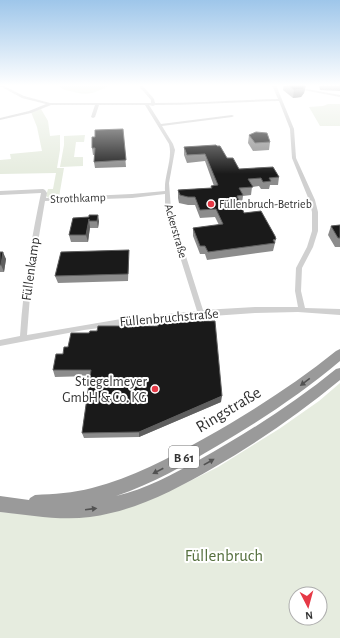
<svg xmlns="http://www.w3.org/2000/svg" width="340" height="638" viewBox="0 0 340 638" font-family="'Alegreya Sans',sans-serif">
	<rect width="100%" height="100%" fill="#fff"/>
	<path fill="#e6ecdf" fill-rule="evenodd" d="M 59,85 L 111,85 C 86,97 87,95 62,89 Z
		M 328,104 L 340,104 L 340,126 L 320,126 L 309,107 L 323,106 Z
		M 41,109 L 48,121 L 50,136 L 60,135 L 60,150 L 57,168 L 64,168 L 59,197 L 49,198 L 46,196 L 48,189 L 53,189 L 56,173 L 0,174 L 0,160 L 11,159 L 10,154 L 42,151 L 37,127 L 31,112 Z
		M 85,135 L 84,142 L 76,142 L 74,157 L 83,157 L 83,166 L 60,167 L 64,145 L 64,136 Z
		M 340,383 L 340,638 L 0,638 L 0,512 L 38,515 L 176,488 L 218,467 L 279,429 L 319,401 ZM 296,594 L 320,594 L 320,618 L 296,618 Z"/>
	<g fill="none" stroke-linecap="round" stroke-linejoin="round">
		<path fill="#d0d0d0" fill-rule="evenodd" d="M 0,85 L 2,85 L 24,96 L 50,103 L 151,103 L 151,100 L 138,85 L 142,85 L 154,99 L 155,103 C 196,103 237,100 278,99 L 272,85 L 276,85 L 294,129 L 296,158 L 315,200 L 318,212 L 318,231 L 313,247 L 302,268 L 301,291 L 305,308 L 340,309 L 340,315 L 298,312 L 255,313 L 169,319 L 84,330 L 0,346 L 0,340 L 20,336 C 23,288 31,240 41,193 L 0,195 L 0,191 L 43,189 L 45,190 L 47,193 L 46,198 L 132,194 L 165,191 C 164,176 173,158 169,144 L 145,105 L 99,105 L 95,117 L 93,118 L 91,117 L 95,105 L 51,105 L 31,113 L 0,120 L 0,118 L 29,111 L 46,104 L 22,98 L 0,86 ZM 279,101 L 290,129 L 292,158 L 309,200 L 312,212 L 312,231 L 307,247 L 296,268 L 295,291 L 298,307 L 255,307 L 203,310 L 171,209 L 169,183 L 175,150 L 173,144 L 162,126 L 232,117 L 234,116 L 232,115 L 161,124 L 149,105 L 153,106 L 155,105 C 196,105 237,102 279,101 ZM 165,194 L 165,209 L 197,311 L 127,318 L 27,335 L 31,283 L 45,201 L 132,198 Z
			M 277,85 L 284,85 L 340,95 L 340,97 Z"/>
		<path fill="#9a9a9a" fill-rule="evenodd" d="M 340,349 L 340,361 C 302,393 260,421 217,446 C 185,465 152,484 116,496 C 146,489 173,474 199,460 C 247,433 293,404 336,369 L 340,368 L 340,380 C 300,413 258,442 213,468 C 175,490 135,511 90,517 C 60,521 30,515 0,512 L 0,496 L 29,500 L 30,498 L 35,495 C 54,494 73,493 92,488 C 132,478 169,458 205,438 C 251,412 295,384 336,351 Z"/>
	</g>
	<path fill="#8c8c8c" d="M 284,85 L 306,85 L 304,93 L 301,97 L 293,98 L 283,90 Z
		M 319,85 L 340,85 L 340,91 L 320,90 Z
		M 123,129 L 126,167 L 95,168 L 94,162 L 95,155 L 93,155 L 92,148 L 95,137 Z
		M 249,135 L 270,142 L 269,150 L 253,151 L 248,143 Z
		M 217,146 L 227,158 L 239,169 L 279,177 L 278,185 L 270,185 L 269,189 L 261,189 L 259,186 L 252,187 L 251,195 L 243,196 L 242,203 L 240,203 L 244,213 L 276,239 L 273,251 L 207,260 L 205,254 L 200,254 L 193,236 L 193,228 L 219,225 L 215,217 L 200,218 L 195,205 L 188,205 L 179,203 L 178,198 L 178,190 L 211,188 L 211,186 L 214,186 L 205,161 L 187,163 L 184,155 L 184,147 Z
		M 73,218 L 99,221 L 98,228 L 90,228 L 90,227 L 88,242 L 71,242 L 69,235 Z
		M 340,225 L 340,247 L 335,247 L 328,235 L 331,226 Z
		M 0,252 L 6,259 L 4,272 L 0,272 Z
		M 129,257 L 128,281 L 58,283 L 55,276 Z
		M 131,326 L 221,402 L 139,437 L 84,438 L 82,433 L 90,376 L 55,377 L 53,370 L 68,347 L 89,333 Z"/>
	<path fill="#5f5f5f" d="M 306,85 L 304,93 L 301,97 L 293,98 L 294,90 Z
		M 98,215 L 99,221 L 98,228 L 97,221 Z
		M 89,221 L 90,227 L 88,242 L 86,235 Z
		M 3,252 L 6,259 L 4,272 L 1,265 Z
		M 222,396 L 221,402 L 139,437 L 139,432 Z"/>
	<path fill="#1a1a1a" stroke="#5f5f5f" d="M 288,85 L 306,85 L 303,89 L 294,90 Z
		M 123,129 L 126,160 L 94,162 L 95,148 L 92,148 L 92,137 L 95,137 L 95,130 Z
		M 256,132 L 267,133 L 270,142 L 255,143 L 249,135 Z
		M 216,145 L 217,146 L 220,146 L 227,158 L 233,158 L 239,169 L 273,167 L 279,177 L 269,178 L 271,181 L 263,182 L 261,178 L 248,179 L 253,187 L 239,188 L 243,195 L 237,196 L 244,213 L 261,211 L 275,236 L 276,239 L 273,240 L 275,243 L 208,252 L 205,246 L 200,246 L 193,228 L 223,224 L 216,209 L 200,210 L 195,197 L 188,197 L 180,195 L 178,190 L 212,188 L 211,186 L 218,185 L 205,154 L 187,155 L 184,147 Z
		M 89,215 L 98,215 L 97,221 L 89,221 L 89,219 L 86,235 L 69,235 L 73,218 L 89,217 Z
		M 340,225 L 340,238 L 338,238 L 331,226 Z
		M 129,250 L 128,274 L 55,276 L 61,252 Z
		M 0,252 L 3,252 L 1,265 L 0,265 Z
		M 158,321 L 215,321 L 222,396 L 139,432 L 82,433 L 91,370 L 53,370 L 56,354 L 63,354 L 64,347 L 68,347 L 71,333 L 89,333 L 90,331 L 97,331 L 98,326 L 123,326 L 123,322 L 130,322 L 130,326 L 158,326 Z"/>
	<defs><path id="oneway-solid" d="M-6-.8H1V-3.2L6.5 0L1 3.2V.8H-6Z"/></defs>
	<g fill="#525252">
		<use href="#oneway-solid" transform="translate(305 382) rotate(143)"/>
		<use href="#oneway-solid" transform="translate(209 462) rotate(-29)"/>
		<use href="#oneway-solid" transform="translate(158 471) rotate(153)"/>
		<use href="#oneway-solid" transform="translate(91 509) rotate(-7)"/>
	</g>
	<linearGradient id="sky" x2="0" y2="1"><stop stop-color="#9ec6ea"/><stop offset="0.49" stop-color="#fff"/><stop offset="1" stop-color="#fff" stop-opacity="0"/></linearGradient>
	<rect width="340" height="174" fill="url(#sky)"/>
	<g fill="#e63946" stroke="#fff" stroke-width="1.5">
		<circle cx="211" cy="204" r="4"/>
		<circle cx="155" cy="389" r="4"/>
	</g>
	<g text-anchor="middle" stroke-width="4" stroke-linejoin="round" paint-order="stroke">
		<g font-size="12" fill="#333" stroke="#fff">
			<text transform="translate(78 198) rotate(-2)" y="4">Strothkamp</text>
			<text transform="translate(176 231) rotate(74)" y="4">Ackerstraße</text>
		</g>
		<g font-size="12" fill="#333" stroke="#fff" text-anchor="start">
			<text x="219" y="208">Füllenbruch-Betrieb</text>
		</g>
		<rect fill="#fff" stroke="#707070" stroke-width="1" x="169" y="446" width="30" height="22" rx="3"/>
		<g font-size="13" font-weight="bold" fill="#333">
			<text x="184" y="462">B 61</text>
		</g>
		<g font-size="14" fill="#333" stroke="#fff">
			<text transform="translate(30 269) rotate(-82)" y="5">Füllenkamp</text>
			<text transform="translate(169 317) rotate(-5)" y="5">Füllenbruchstraße</text>
		</g>
		<g font-size="14" fill="#333" stroke="#fff" text-anchor="end">
			<text x="147" y="386">Stiegelmeyer<tspan x="147" dy="16">GmbH &amp; Co. KG</tspan></text>
		</g>
		<g font-size="17" fill="#333" stroke="#fff">
			<text transform="translate(228 409) rotate(-31)" y="6">Ringstraße</text>
		</g>
		<g font-size="17" fill="#56703f" stroke="#fff">
			<text x="224" y="561">Füllenbruch</text>
		</g>
	</g>
	<g transform="translate(308 606) rotate(174)"><circle r="19" fill="#ffffff" stroke="#adadad"/>
	<path d="M0-3L7 15L0 10L-7 15Z" fill="#e63946"/>
	<text y="-6" font-size="11" font-weight="bold" text-anchor="middle" fill="#333333">N</text>
	</g>
</svg>
